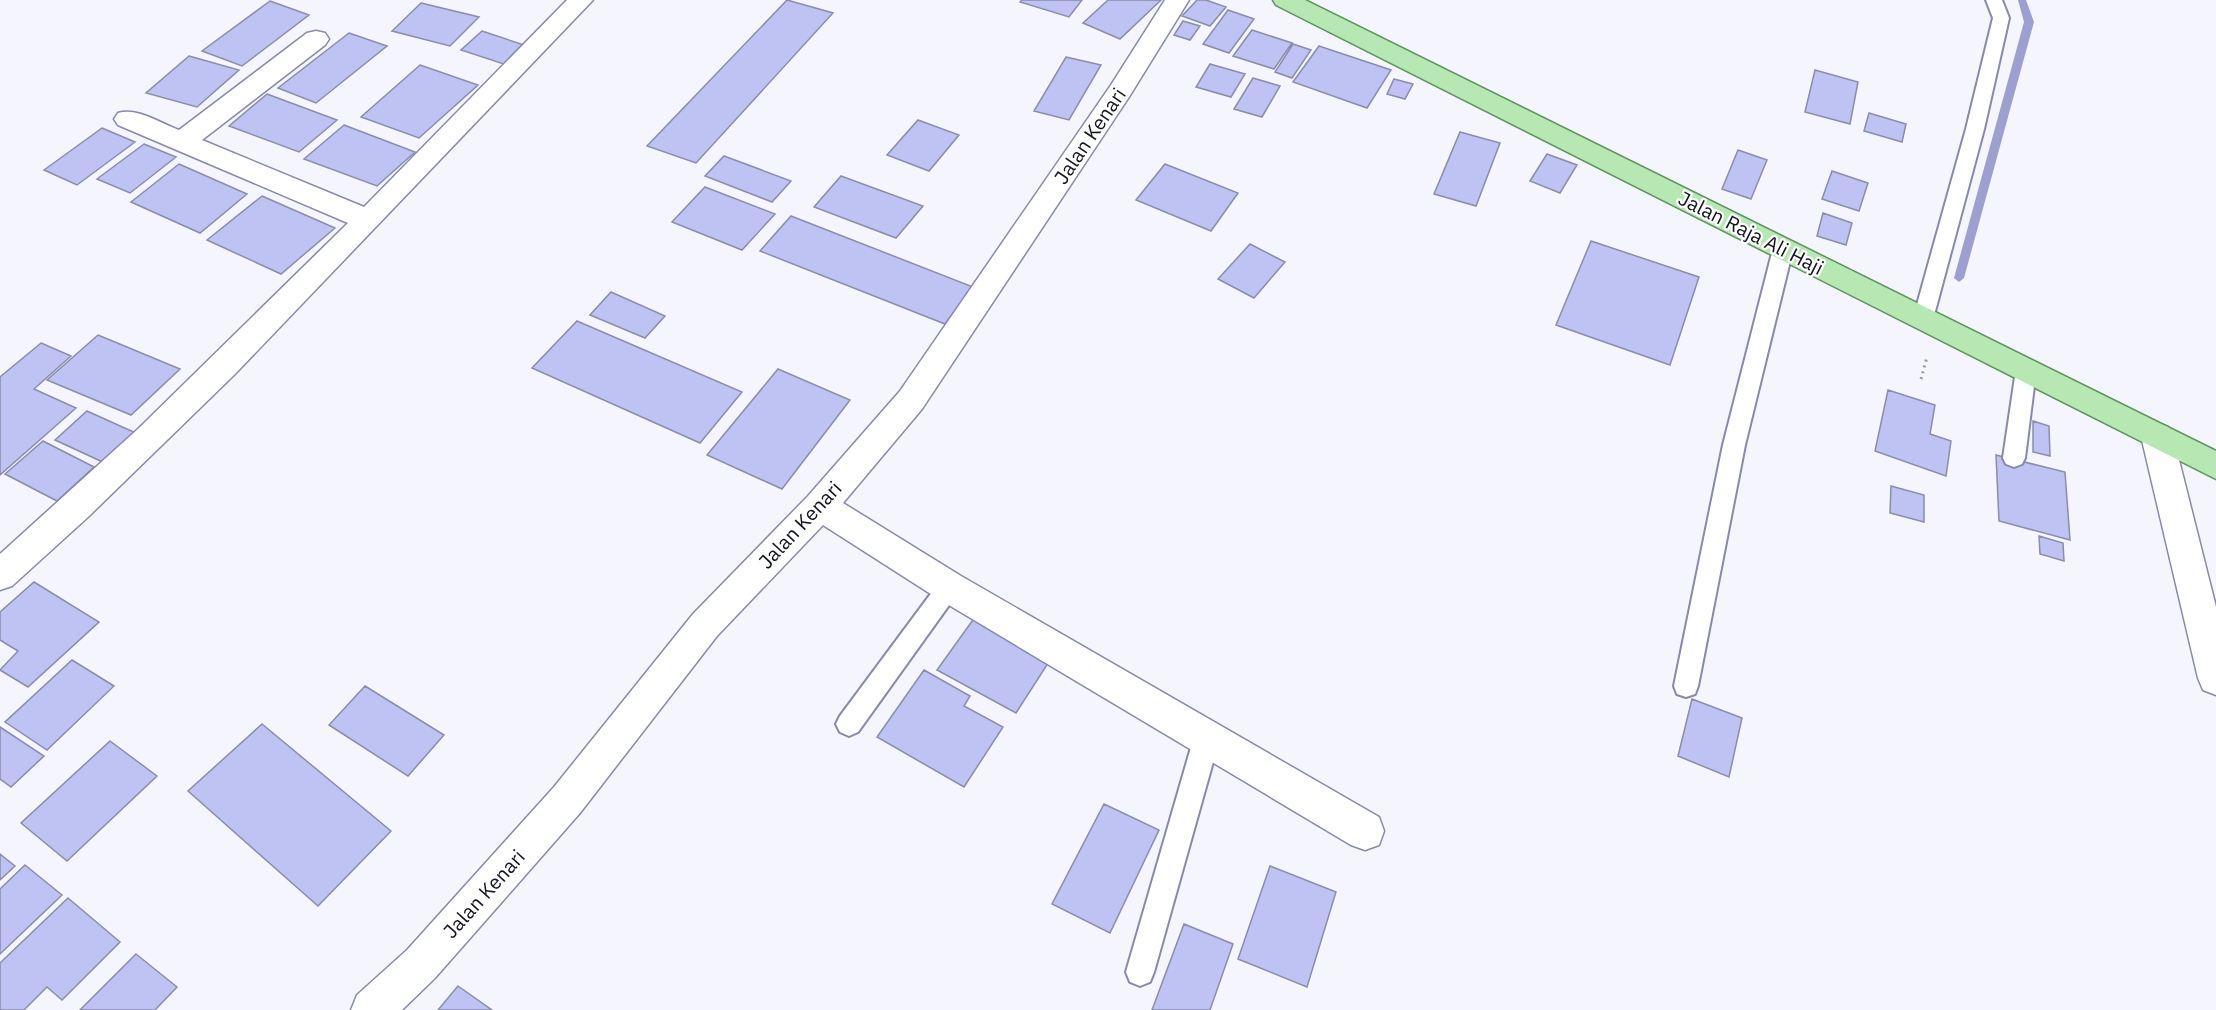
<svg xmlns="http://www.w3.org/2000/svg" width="2216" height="1010" viewBox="0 0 2216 1010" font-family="'IBM Plex Sans',sans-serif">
	<rect width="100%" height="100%" fill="#f5f6fd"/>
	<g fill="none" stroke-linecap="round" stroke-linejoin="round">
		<path fill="#9da0ce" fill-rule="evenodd" d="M 2018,0 L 2026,0 L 2034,22 L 1964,278 L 1959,282 L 1954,278 L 2024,22 Z"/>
	</g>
	<path fill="#bfc3f3" stroke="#8a8caa" stroke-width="1.5" d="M 787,0 L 833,13 L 696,163 L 647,146 Z
		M 1022,0 L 1082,0 L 1069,17 L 1020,2 Z
		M 1108,0 L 1161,0 L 1120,39 L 1083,23 Z
		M 1197,0 L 1206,0 L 1226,7 L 1210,26 L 1182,16 Z
		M 270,1 L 309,15 L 242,66 L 202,51 Z
		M 421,3 L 479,17 L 450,46 L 392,31 Z
		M 1228,10 L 1254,19 L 1229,53 L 1203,44 Z
		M 1183,21 L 1200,26 L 1190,40 L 1174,35 Z
		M 1252,30 L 1292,43 L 1274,69 L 1233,56 Z
		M 482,31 L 530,47 L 510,66 L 461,50 Z
		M 349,33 L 387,46 L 316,103 L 278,88 Z
		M 1293,44 L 1311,50 L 1292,78 L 1275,72 Z
		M 1319,46 L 1391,70 L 1367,108 L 1293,82 Z
		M 189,56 L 239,70 L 197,107 L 146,93 Z
		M 1066,57 L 1101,65 L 1069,120 L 1034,111 Z
		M 1210,64 L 1245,74 L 1231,97 L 1196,87 Z
		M 420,65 L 478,85 L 419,138 L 361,117 Z
		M 1815,70 L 1858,82 L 1850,124 L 1805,112 Z
		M 1253,78 L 1280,86 L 1262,117 L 1234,109 Z
		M 1394,79 L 1413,84 L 1405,99 L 1387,94 Z
		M 267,94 L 337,120 L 299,152 L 229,126 Z
		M 1869,113 L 1906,124 L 1902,142 L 1864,131 Z
		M 918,120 L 959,135 L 929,171 L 887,155 Z
		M 344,125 L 415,152 L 377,186 L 304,159 Z
		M 102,128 L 135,142 L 77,185 L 44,170 Z
		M 1460,132 L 1500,143 L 1476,206 L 1434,194 Z
		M 144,144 L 176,157 L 130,193 L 97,179 Z
		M 1738,150 L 1767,160 L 1751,199 L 1722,189 Z
		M 1547,154 L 1577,165 L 1560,193 L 1530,181 Z
		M 724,156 L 791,181 L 772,202 L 705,176 Z
		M 179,164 L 247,194 L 200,233 L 131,202 Z
		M 1165,164 L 1238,193 L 1211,231 L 1136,200 Z
		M 1832,171 L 1868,183 L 1859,211 L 1822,199 Z
		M 841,176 L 923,206 L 896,238 L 814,207 Z
		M 705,187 L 775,214 L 742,250 L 672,222 Z
		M 262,196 L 335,228 L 281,274 L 207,240 Z
		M 1823,213 L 1852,223 L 1846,245 L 1817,236 Z
		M 791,216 L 973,287 L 945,324 L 760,251 Z
		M 1591,241 L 1699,277 L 1670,365 L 1556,325 Z
		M 1250,244 L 1285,262 L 1254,298 L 1218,279 Z
		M 611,292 L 665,316 L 645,338 L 590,315 Z
		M 577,321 L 742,392 L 700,443 L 532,368 Z
		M 98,335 L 180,369 L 131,415 L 47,380 Z
		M 41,343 L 71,356 L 34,389 L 76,408 L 0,475 L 0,377 Z
		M 778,369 L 850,400 L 782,489 L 707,455 Z
		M 1888,390 L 1935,405 L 1930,434 L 1951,441 L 1946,476 L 1875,451 Z
		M 87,411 L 138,434 L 107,464 L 55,440 Z
		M 2033,421 L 2049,426 L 2050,456 L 2033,452 Z
		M 43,441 L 94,467 L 57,501 L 5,474 Z
		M 1996,455 L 2065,472 L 2070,540 L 1999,521 Z
		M 1891,486 L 1924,495 L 1924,522 L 1890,513 Z
		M 2039,536 L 2063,543 L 2064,561 L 2040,554 Z
		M 34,582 L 99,622 L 28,687 L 0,670 L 18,651 L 0,640 L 0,612 Z
		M 975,617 L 1052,657 L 1016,713 L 937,670 Z
		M 72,660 L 114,686 L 47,750 L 5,722 Z
		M 924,670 L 970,696 L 964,706 L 1003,727 L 964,787 L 877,737 Z
		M 365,686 L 444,735 L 408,776 L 329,725 Z
		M 1692,699 L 1742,718 L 1729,777 L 1678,756 Z
		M 262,724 L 391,831 L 318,906 L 188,791 Z
		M 0,727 L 44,756 L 11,787 L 0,779 Z
		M 110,741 L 157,776 L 67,861 L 21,823 Z
		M 1104,804 L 1159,830 L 1110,933 L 1052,904 Z
		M 0,854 L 15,866 L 0,880 Z
		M 25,865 L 62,895 L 0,954 L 0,889 Z
		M 1270,866 L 1336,892 L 1307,987 L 1238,959 Z
		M 68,898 L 120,942 L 62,1000 L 47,987 L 24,1010 L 0,1010 L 0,963 Z
		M 1184,924 L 1233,944 L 1210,1010 L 1152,1010 Z
		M 136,954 L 177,987 L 155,1010 L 80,1010 Z
		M 458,986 L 492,1010 L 438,1010 Z"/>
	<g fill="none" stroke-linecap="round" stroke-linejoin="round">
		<g stroke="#878aa8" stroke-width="4">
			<path id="lane" d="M 1986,0 L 2002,0 L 2009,18 L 1984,129 L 1933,319 L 1930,325 L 1923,327 L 1916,325 L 1913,319 L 1966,129 L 1993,18 Z
				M 1783,242 L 1790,244 L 1793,249 L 1745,445 L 1698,686 L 1695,694 L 1686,697 L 1677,694 L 1674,686 L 1723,445 L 1773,249 L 1776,244 Z
				M 2026,362 L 2033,364 L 2036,370 L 2025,458 L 2022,464 L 2014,467 L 2006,464 L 2003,458 L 2016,370 L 2019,364 Z
				M 949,577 L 957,580 L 961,587 L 957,594 L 858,732 L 849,736 L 840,732 L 836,724 L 840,716 L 941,580 Z
				M 1207,725 L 1216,729 L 1220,737 L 1154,972 L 1150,982 L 1140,986 L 1130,982 L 1126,972 L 1194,737 L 1198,729 Z"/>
		</g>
		<g stroke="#878aa8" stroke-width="3">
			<path id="street" d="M 567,0 L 593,0 L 235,374 L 88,517 L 12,586 L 0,590 L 0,554 L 139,428 L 348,223 L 118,125 L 114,119 L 118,113 C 137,107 160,123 179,130 L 307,33 L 316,31 L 325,33 L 329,39 L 325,45 L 202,140 L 364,207 Z
				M 1165,0 L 1189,0 L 1129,97 L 922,409 L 843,503 L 961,576 L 1379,817 L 1384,831 L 1379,845 L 1365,850 L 1351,845 L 937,598 L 823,525 L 717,636 L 580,813 L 435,978 L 402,1010 L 351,1010 L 357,995 L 407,950 L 554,787 L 693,614 L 808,496 L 900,391 L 1111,85 Z
				M 2157,423 L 2168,427 L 2173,436 L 2216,607 L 2216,695 L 2203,690 L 2198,678 L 2141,436 L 2146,427 Z"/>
		</g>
		<g stroke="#5e935d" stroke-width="3">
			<path id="primary" d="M 1273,0 L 1305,0 L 2216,451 L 2216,479 L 1276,5 Z"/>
		</g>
		<path stroke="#9899a2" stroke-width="3" stroke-dasharray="2 4" stroke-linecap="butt" d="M 1921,379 L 1927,357"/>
		<use href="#lane" fill="#fff" fill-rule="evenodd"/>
		<use href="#street" fill="#fff" fill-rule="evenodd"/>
		<use href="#primary" fill="#b7e7b2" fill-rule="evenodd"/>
	</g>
	<g text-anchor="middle" stroke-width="4.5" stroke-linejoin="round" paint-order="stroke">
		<g font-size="20" fill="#13141f" stroke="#fff">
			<text transform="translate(1090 136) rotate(-56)" y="7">Jalan Kenari</text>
			<text transform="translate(1751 233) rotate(27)" y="7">Jalan Raja Ali Haji</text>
			<text transform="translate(800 525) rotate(-47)" y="7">Jalan Kenari</text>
			<text transform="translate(484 894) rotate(-48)" y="7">Jalan Kenari</text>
		</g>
	</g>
</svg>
